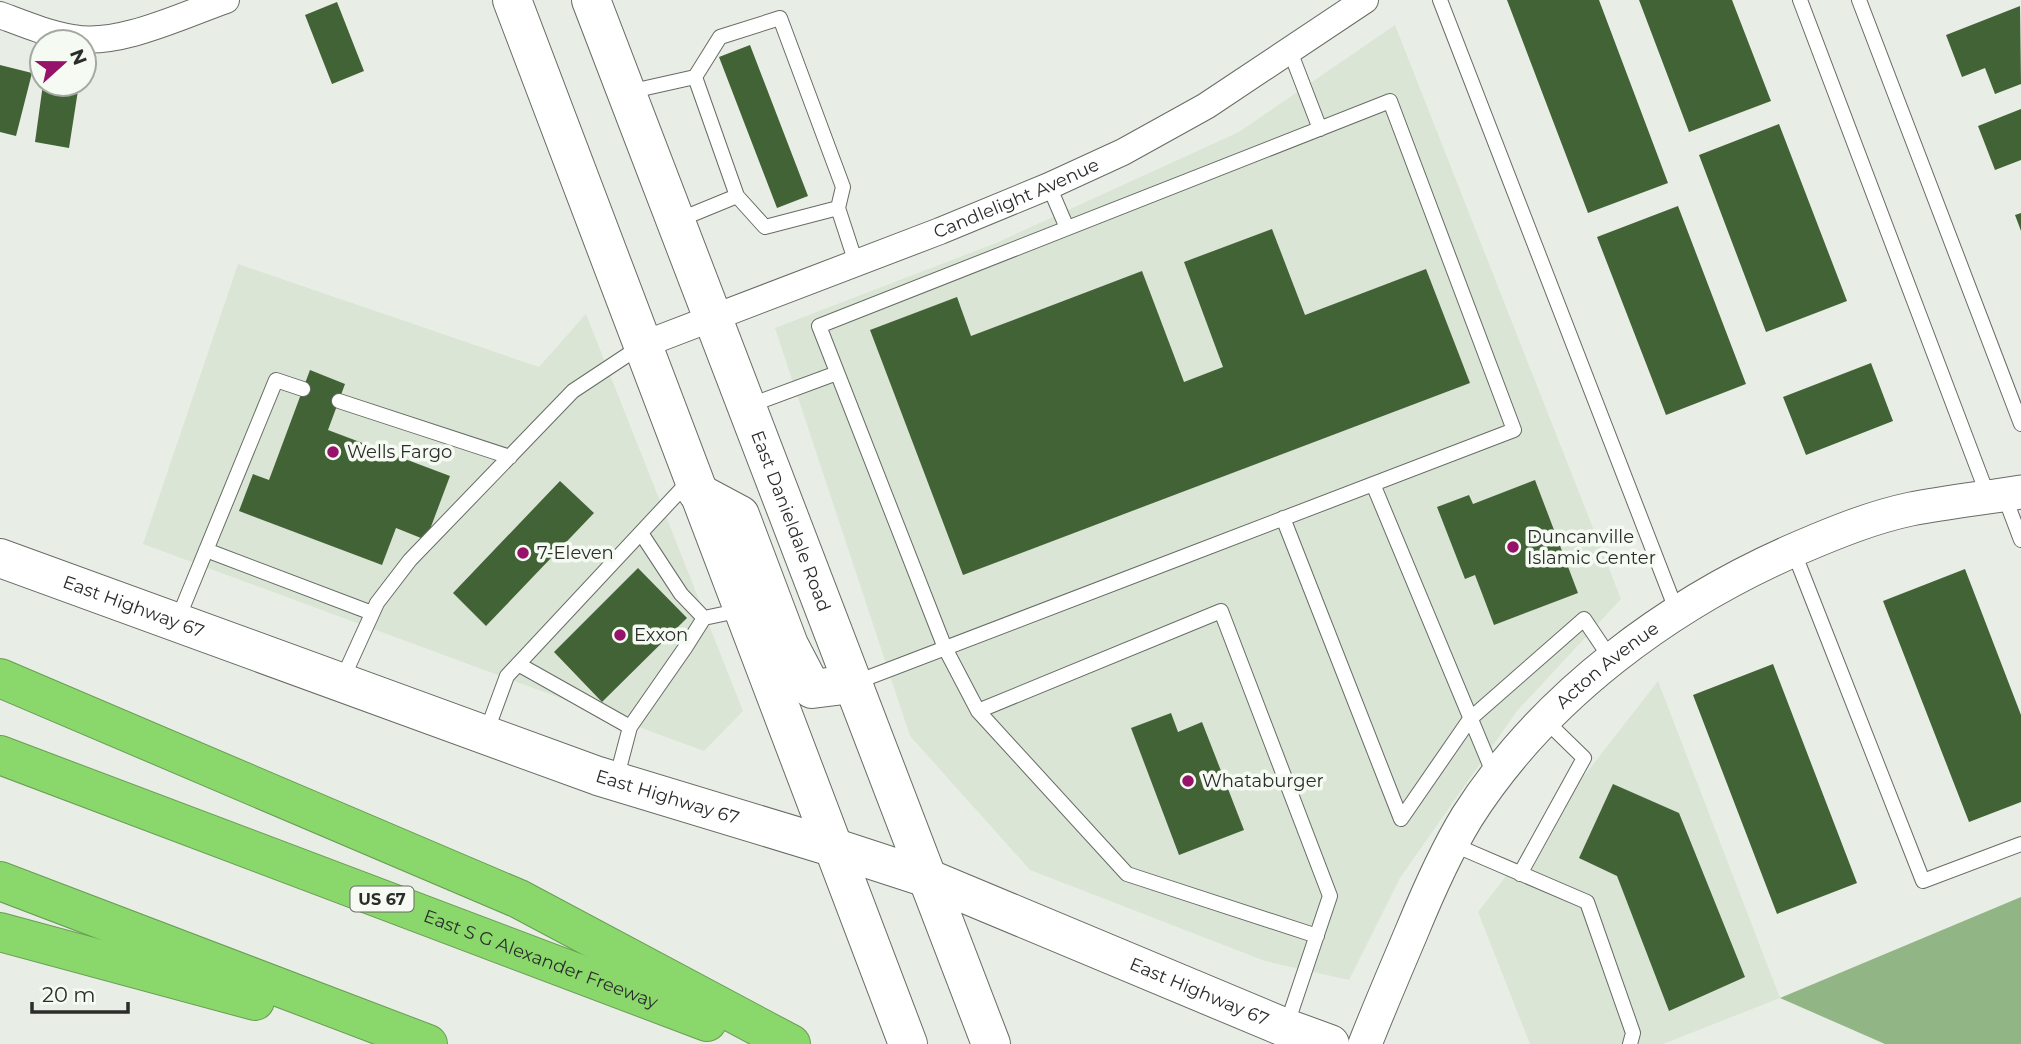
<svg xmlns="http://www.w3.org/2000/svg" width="2021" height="1044" viewBox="0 0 2021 1044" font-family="Montserrat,sans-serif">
	<rect width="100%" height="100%" fill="#e8eee5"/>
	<path fill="#dae5d6" d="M 1395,25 L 1621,599 L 1517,711 L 1400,878 L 1349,980 L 1265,961 L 1030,870 L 910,736 L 775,328 L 996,243 L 1239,132 Z
		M 238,264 L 539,367 L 586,314 L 743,711 L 704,751 L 143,544 Z
		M 1658,681 L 1780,998 L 1663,1044 L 1530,1044 L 1478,912 Z"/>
	<path fill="#91b584" d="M 2021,897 L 2021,1044 L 1885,1044 L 1780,998 Z"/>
	<path fill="#426336" d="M 1507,0 L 1599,0 L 1668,183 L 1588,213 Z
		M 1639,0 L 1732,0 L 1771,101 L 1689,132 Z
		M 337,2 L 364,71 L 332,84 L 305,15 Z
		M 2020,6 L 2021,84 L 1995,94 L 1985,68 L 1962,77 L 1946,35 Z
		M 750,45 L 808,196 L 777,208 L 719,57 Z
		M 0,65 L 32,73 L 16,136 L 0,132 Z
		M 43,84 L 79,84 L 69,148 L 35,142 Z
		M 2021,109 L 2021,160 L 1995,170 L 1978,126 Z
		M 1779,124 L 1847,301 L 1766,332 L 1699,155 Z
		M 1678,206 L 1746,384 L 1666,415 L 1597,237 Z
		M 2021,213 L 2021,231 L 2015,215 Z
		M 1272,229 L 1305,315 L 1426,269 L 1470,383 L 963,575 L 870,330 L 957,297 L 971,336 L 1142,271 L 1184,382 L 1223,367 L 1184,262 Z
		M 1871,363 L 1893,421 L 1806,455 L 1783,397 Z
		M 310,370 L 345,384 L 328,430 L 450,476 L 426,540 L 396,528 L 382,565 L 239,511 L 253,474 L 269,480 Z
		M 1535,480 L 1578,593 L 1494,625 L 1475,575 L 1465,579 L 1437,507 L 1469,495 L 1473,504 Z
		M 560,481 L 594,513 L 486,626 L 453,593 Z
		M 638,568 L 687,618 L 602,702 L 554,652 Z
		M 1965,569 L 2021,715 L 2021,802 L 1969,822 L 1883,601 Z
		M 1773,664 L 1857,883 L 1777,914 L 1693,695 Z
		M 1171,713 L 1178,732 L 1202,722 L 1244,830 L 1179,855 L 1131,728 Z
		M 1613,784 L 1679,813 L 1745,977 L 1669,1011 L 1617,876 L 1579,858 Z"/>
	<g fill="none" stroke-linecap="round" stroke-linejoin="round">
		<g stroke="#676c65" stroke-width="16">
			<path id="service" d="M 1440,0 L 1677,612
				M 1800,0 L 1988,496
				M 1859,0 L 2021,424
				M 1290,51 L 1320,129
				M 695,77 L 720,37 L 780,18 L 843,187 L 838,208 L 765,227 L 737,196
				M 628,92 L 695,77 L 737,196 L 676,221
				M 1049,186 L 1067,228
				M 838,208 L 856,263
				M 339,401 L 510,457
				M 748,406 L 837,373
				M 1373,484 L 1495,777
				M 2004,495 L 2021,540
				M 1283,518 L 1401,819 L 1470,719 L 1584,619 L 1611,659
				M 641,533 L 681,594 L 704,618 L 742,610
				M 206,550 L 372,613
				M 1793,550 L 1923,881 L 2021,844
				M 177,621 L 276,380 L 303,389
				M 518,664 L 630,727
				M 342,680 L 377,603 L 410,560 L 573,391 L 641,346
				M 854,683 C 1074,599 1294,514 1514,430 L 1390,101 L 819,326 L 945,648 L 978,711 L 1127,874 L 1317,936
				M 978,711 L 1221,611 L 1330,896 L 1286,1027
				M 486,733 L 507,676 L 691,479
				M 616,780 L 630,727 L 685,648 L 704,618
				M 1452,844 L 1587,902 L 1633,1033 L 1630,1044
				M 1520,874 L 1584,758 L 1545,720"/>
		</g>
		<g stroke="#676c65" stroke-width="28">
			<g id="minor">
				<path d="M 0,15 C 24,24 48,34 73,38 C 118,47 183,15 226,0"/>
				<path id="s1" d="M 642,345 L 940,231 L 1049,186 L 1123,152 L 1206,106 L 1365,0"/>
			</g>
		</g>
		<g stroke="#676c65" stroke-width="35">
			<g id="tertiary">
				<path id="s2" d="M 1365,1044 C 1380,1006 1396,969 1412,931 C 1428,892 1445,853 1467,817 C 1544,696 1670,603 1801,547 C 1836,532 1873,517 1911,509 C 1947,502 1984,498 2021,492"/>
			</g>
		</g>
		<g stroke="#676c65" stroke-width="40">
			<g id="secondary">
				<path d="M 512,0 L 908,1044"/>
				<path id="s3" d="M 591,0 L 991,1044"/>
				<path d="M 697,492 L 740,515 L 789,645 L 812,689 L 852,684"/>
				<path id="s4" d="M 0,558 L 598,776 L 832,847 L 927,878 L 1286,1028 L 1330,1044"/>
			</g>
		</g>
		<g stroke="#699c55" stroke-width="40">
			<g id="motorway">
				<path d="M 0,678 L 519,899 L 791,1044"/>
				<path id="s5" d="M 0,755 L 707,1022"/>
				<path d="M 0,881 L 428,1044"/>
				<path d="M 0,932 L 255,1001"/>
			</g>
		</g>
		<use href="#service" stroke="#fff" stroke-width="14"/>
		<use href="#minor" stroke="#fff" stroke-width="26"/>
		<use href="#tertiary" stroke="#fff" stroke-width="33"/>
		<use href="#secondary" stroke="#fff" stroke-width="38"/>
		<use href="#motorway" stroke="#8ad86c" stroke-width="38"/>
	</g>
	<g fill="#971269" stroke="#f5fbf3" stroke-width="2.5">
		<circle cx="333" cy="452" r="7"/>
		<circle cx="1513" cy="547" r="7"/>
		<circle cx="523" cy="553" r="7"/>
		<circle cx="620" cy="635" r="7"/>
		<circle cx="1188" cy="781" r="7"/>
	</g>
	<g text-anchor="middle" stroke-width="7" stroke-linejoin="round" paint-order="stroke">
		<rect fill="#f5fbf3" stroke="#686b66" stroke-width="2" x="350.5" y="886.5" width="63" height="25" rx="5"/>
		<g font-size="16" font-weight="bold" fill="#2b2d2a">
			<text x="382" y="905">US 67</text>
		</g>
		<g font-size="18" fill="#2b2d2a" stroke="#f5fbf3">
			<text dy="6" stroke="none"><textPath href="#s1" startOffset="402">Candlelight Avenue</textPath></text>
			<text dy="6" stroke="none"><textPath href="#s3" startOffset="558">East Danieldale Road</textPath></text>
			<text dy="6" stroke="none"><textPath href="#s4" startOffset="142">East Highway 67</textPath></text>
			<text dy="6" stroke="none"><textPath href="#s2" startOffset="457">Acton Avenue</textPath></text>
			<text dy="6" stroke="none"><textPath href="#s4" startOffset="709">East Highway 67</textPath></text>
			<text dy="6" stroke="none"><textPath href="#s5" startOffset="578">East S G Alexander Freeway</textPath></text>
			<text dy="6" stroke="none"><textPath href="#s4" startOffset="1276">East Highway 67</textPath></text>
		</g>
		<g font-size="18" fill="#2b2d2a" stroke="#f5fbf3" text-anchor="start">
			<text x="347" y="458">Wells Fargo</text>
			<text x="1527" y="543">Duncanville<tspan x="1527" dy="21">Islamic Center</tspan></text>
			<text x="537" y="559">7-Eleven</text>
			<text x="634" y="641">Exxon</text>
			<text x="1202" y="787">Whataburger</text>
		</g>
	</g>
	<g transform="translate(63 63) rotate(69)"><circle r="33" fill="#f5fbf3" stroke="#a4a9a3" stroke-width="2"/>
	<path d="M0-5L12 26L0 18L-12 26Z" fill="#971269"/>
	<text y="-10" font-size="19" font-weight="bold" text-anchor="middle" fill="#2b2d2a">N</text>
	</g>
	<path d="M32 1002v10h96v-10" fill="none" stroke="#2b2d2a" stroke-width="3.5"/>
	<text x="42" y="1002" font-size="21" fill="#2b2d2a" stroke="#f5fbf3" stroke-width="5" paint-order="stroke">20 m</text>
</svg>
